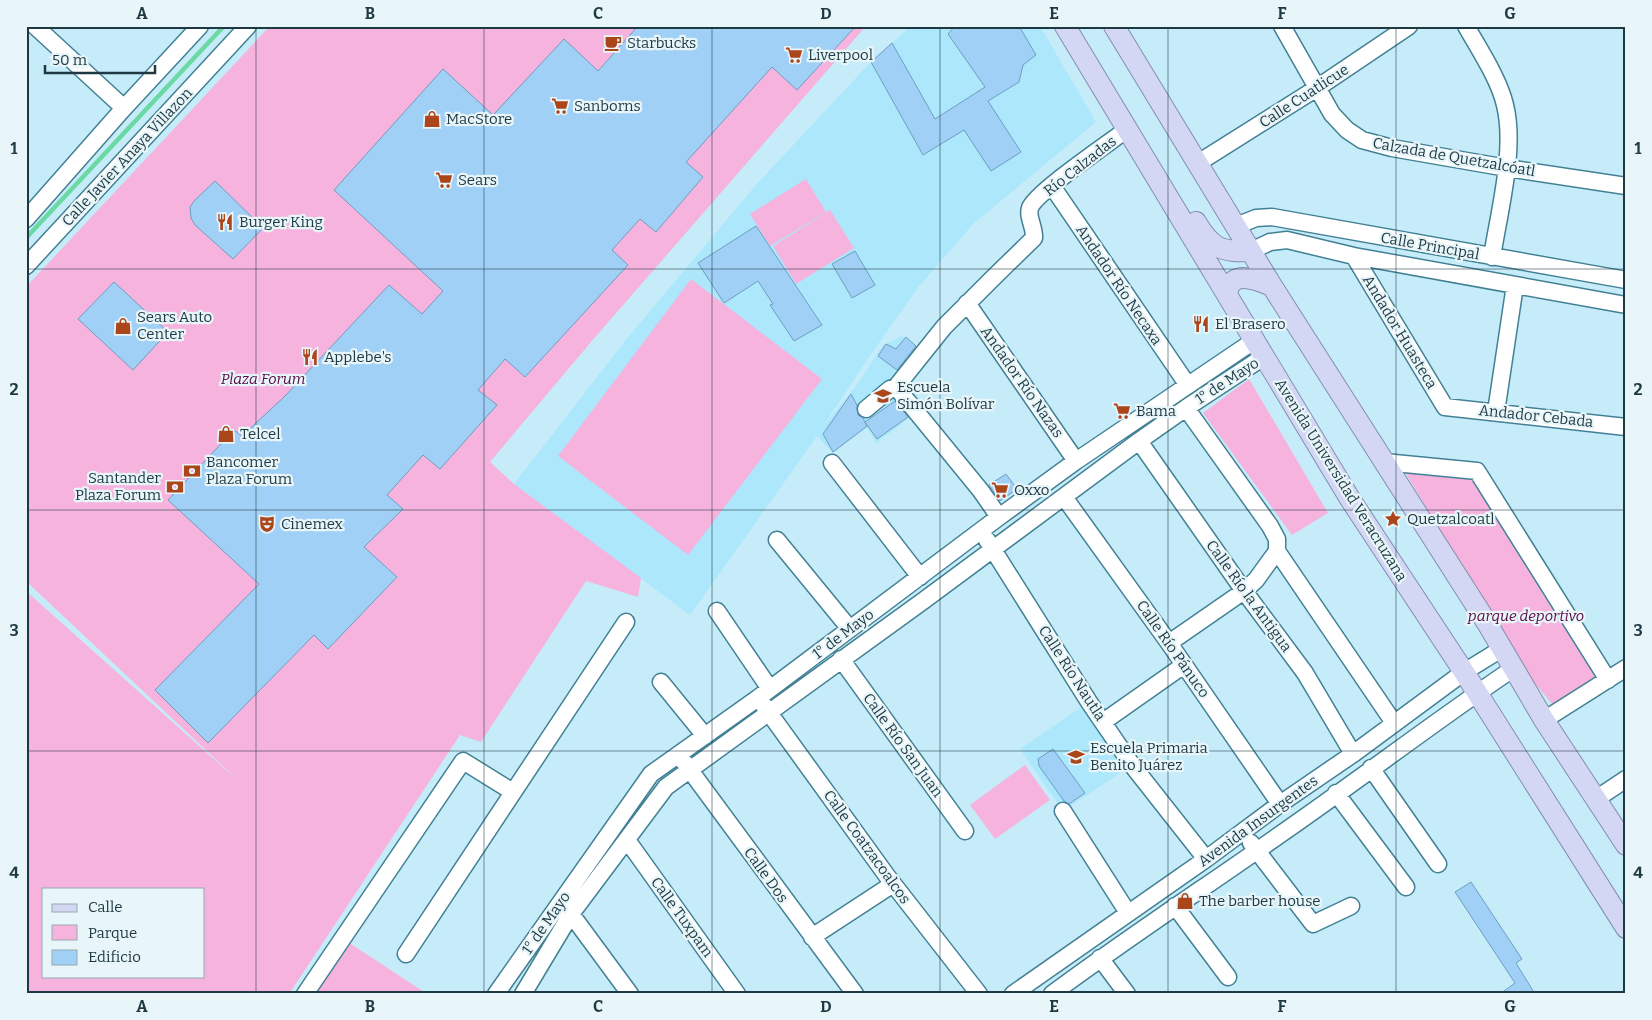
<svg xmlns="http://www.w3.org/2000/svg" width="1652" height="1020" viewBox="0 0 1652 1020" font-family="Bitter,serif">
	<rect width="100%" height="100%" fill="#c6ecf9"/>
	<path fill="#ace7fb" d="M 911,26 L 1040,26 L 1096,122 L 973,224 L 920,285 L 871,354 L 822,428 L 857,385 L 883,345 L 902,336 L 927,358 L 908,382 L 924,407 L 876,443 L 867,428 L 833,453 L 817,436 L 690,615 L 514,484 L 625,341 L 755,186 L 869,64 Z
		M 1089,702 L 1132,765 L 1063,811 L 1020,749 Z"/>
	<path fill="#f6b3de" fill-rule="evenodd" d="M 270,26 L 866,26 L 591,342 L 490,462 L 514,484 L 641,578 L 638,597 L 586,581 L 481,742 L 460,735 L 289,994 L 26,994 L 26,591 L 243,785 L 26,581 L 26,287 ZM 44,889 L 204,889 L 204,976 L 44,976 Z
		M 806,179 L 826,212 L 770,246 L 750,214 Z
		M 830,210 L 854,248 L 796,284 L 773,246 Z
		M 691,279 L 822,379 L 688,555 L 558,456 Z
		M 1249,379 L 1328,513 L 1292,535 L 1203,413 Z
		M 1405,472 L 1474,475 L 1597,678 L 1553,705 L 1527,674 Z
		M 1025,765 L 1050,800 L 995,839 L 970,805 Z
		M 348,942 L 427,994 L 312,994 Z"/>
	<g fill="none" stroke-linecap="round" stroke-linejoin="round">
		<path stroke="#6ad9a4" stroke-width="4.5" d="M 26,238 L 224,26"/>
	</g>
	<path fill="#a0d0f5" stroke="#6e9dc0" d="M 638,26 L 856,26 L 797,90 L 772,67 L 686,162 L 703,177 L 656,232 L 640,219 L 612,250 L 628,265 L 525,377 L 505,359 L 478,390 L 497,405 L 440,469 L 423,455 L 387,495 L 403,509 L 364,547 L 397,577 L 328,649 L 314,635 L 208,743 L 155,690 L 259,584 L 168,500 L 234,430 L 242,436 L 284,397 L 389,285 L 422,314 L 443,291 L 334,190 L 443,69 L 493,115 L 564,39 L 598,71 Z
		M 955,26 L 1019,26 L 1036,55 L 1023,65 L 1019,82 L 988,101 L 1021,152 L 991,171 L 964,130 L 923,155 L 871,62 L 892,43 L 935,119 L 985,87 L 948,34 Z
		M 215,181 L 263,228 L 233,259 L 195,225 L 191,218 L 190,207 L 195,200 Z
		M 756,226 L 822,325 L 794,341 L 770,305 L 773,304 L 758,281 L 724,303 L 698,263 Z
		M 855,251 L 875,285 L 852,298 L 832,264 Z
		M 114,282 L 168,332 L 133,370 L 78,319 Z
		M 906,337 L 916,346 L 897,370 L 878,356 L 886,344 L 896,349 Z
		M 851,394 L 857,405 L 858,415 L 863,418 L 867,426 L 833,452 L 823,434 Z
		M 895,401 L 908,417 L 877,439 L 865,422 Z
		M 1006,474 L 1017,489 L 1000,501 L 989,485 Z
		M 1053,749 L 1085,793 L 1069,804 L 1064,801 L 1039,766 L 1038,759 Z
		M 1471,882 L 1522,959 L 1516,963 L 1535,994 L 1500,994 L 1515,983 L 1455,892 Z"/>
	<g fill="none" stroke-linecap="round" stroke-linejoin="round">
		<g stroke="#428195" stroke-width="19">
			<path id="minor" d="M 35,26 L 124,108
				M 1282,26 L 1332,114 L 1347,130 L 1362,140 L 1392,148 L 1507,168 L 1626,186
				M 1466,26 C 1479,49 1499,79 1505,105 C 1516,149 1499,212 1492,257
				M 1198,163 L 1317,88 L 1409,26
				M 1052,186 L 1187,384
				M 26,219 L 124,108 L 200,26
				M 1236,226 L 1256,218 L 1272,217 L 1626,280
				M 1251,251 L 1270,242 L 1287,240 L 1354,256 L 1626,305
				M 1354,256 L 1445,407 L 1626,427
				M 26,266 L 248,26
				M 967,303 L 1076,461
				M 896,387 L 944,327 L 995,276 L 1034,238 C 1035,228 1027,217 1030,208 C 1035,193 1109,143 1126,130
				M 866,409 L 890,389 L 896,387 L 981,491 L 999,517
				M 1496,412 L 1515,285
				M 1139,441 L 1244,591 L 1305,673 L 1353,754
				M 1384,462 L 1477,471 L 1608,680
				M 832,463 L 920,577
				M 1064,497 L 1169,643 L 1280,804
				M 777,540 L 850,629
				M 987,540 L 1089,702 L 1132,765 L 1206,859
				M 1277,551 L 1394,723
				M 717,611 L 770,689
				M 1169,643 L 1244,591 L 1256,580 L 1277,551 L 1277,539 L 1270,526 L 1186,408
				M 841,659 L 965,831
				M 661,682 L 705,736
				M 762,703 L 887,876 L 979,994
				M 1544,720 L 1626,668
				M 1103,722 L 1184,665
				M 684,762 L 855,994
				M 1371,768 L 1438,864
				M 1336,793 L 1406,887
				M 1596,799 L 1626,779
				M 1063,811 L 1128,913
				M 627,840 L 737,994
				M 1251,843 L 1313,924 L 1351,906
				M 1175,906 L 1228,977
				M 571,914 L 630,994
				M 812,937 L 893,884
				M 406,954 L 626,622
				M 1100,958 L 1127,994
				M 305,994 L 463,761 L 513,792
				M 496,994 L 651,774 L 758,698 L 999,517 L 1076,461 L 1255,340
				M 523,994 L 571,914 L 666,787 L 923,601 L 1139,441 L 1186,408 L 1265,356
				M 1013,994 L 1206,859 L 1280,804 L 1353,754 L 1464,672 L 1503,648
				M 1052,994 C 1129,937 1210,884 1288,829 C 1364,776 1437,720 1514,668"/>
		</g>
		<g stroke="#828eb1" stroke-width="22">
			<path id="major" d="M 1065,26 L 1350,499 L 1464,672 L 1626,928
				M 1114,26 L 1272,286 L 1487,623 L 1544,720 L 1626,845
				M 1196,222 C 1212,249 1221,252 1251,251
				M 1227,294 C 1231,268 1257,280 1272,286"/>
		</g>
		<use href="#minor" stroke="#fff" stroke-width="16"/>
		<use href="#major" stroke="#d4d7f4" stroke-width="20"/>
	</g>
	<path fill="none" stroke="#1e3942" stroke-width="1" stroke-opacity="0.55" d="M 256,26 L 256,994M 484,26 L 484,994M 712,26 L 712,994M 940,26 L 940,994M 1168,26 L 1168,994M 1396,26 L 1396,994M 26,269 L 1626,269M 26,510 L 1626,510M 26,751 L 1626,751"/>
	<defs>
		<g id="cafe-bare" transform="scale(1.35)"><path d="M-5.5-4.5H6V0H3Q3 3.5 0 3.5H-2.5Q-5.5 3.5-5.5 0ZM3-3.2v2h1.7v-2ZM-6 4.5H4V6H-6Z" fill="#ab451a" stroke="#e8f5f9" stroke-width="2.5" paint-order="stroke"/></g>
		<g id="supermarket-bare" transform="scale(1.35)"><path d="M-6-5.5h2.5l.6 2H6L4.5 2H-2.5L-4.4-4H-6ZM-1.5 3.2a1.3 1.3 0 1 0 .1 0ZM3 3.2a1.3 1.3 0 1 0 .1 0Z" fill="#ab451a" stroke="#e8f5f9" stroke-width="2.5" paint-order="stroke"/></g>
		<g id="shop-bare" transform="scale(1.35)"><path d="M-5-2.5h2.3a2.7 3.5 0 0 1 5.4 0H5L5.5 6h-11ZM-1.5-2.5h3a1.5 2.3 0 0 0-3 0Z" fill="#ab451a" stroke="#e8f5f9" stroke-width="2.5" paint-order="stroke"/></g>
		<g id="restaurant-bare" transform="scale(1.35)"><path d="M-5-6h1v4h1v-4h1v4h1v-4h1v5L-1.5 .5V6h-2V.5L-5-1ZM5-6V6H3V1.5H1.5Q1.5-4 5-6Z" fill="#ab451a" stroke="#e8f5f9" stroke-width="2.5" paint-order="stroke"/></g>
		<g id="school-bare" transform="scale(1.35)"><path d="M0-5L7-2L0 1L-7-2ZM-4 1L0 2.5L4 1V4Q0 6-4 4Z" fill="#ab451a" stroke="#e8f5f9" stroke-width="2.5" paint-order="stroke"/></g>
		<g id="bank-bare" transform="scale(1.35)"><path d="M-6-4H6V4H-6ZM0-2.3a2.3 2.3 0 1 0 0 4.6a2.3 2.3 0 1 0 0-4.6Z" fill="#ab451a" stroke="#e8f5f9" stroke-width="2.5" paint-order="stroke"/></g>
		<g id="sight-bare" transform="scale(1.35)"><path d="M0-6L1.8-2.2L6-1.7L2.9 1.2L3.7 5.4L0 3.3L-3.7 5.4L-2.9 1.2L-6-1.7L-1.8-2.2Z" fill="#ab451a" stroke="#e8f5f9" stroke-width="2.5" paint-order="stroke"/></g>
		<g id="theatre-bare" transform="scale(1.35)"><path d="M-5-5.5Q0-4 5-5.5V0Q5 5 0 6Q-5 5-5 0ZM-3.3-2.5H-1v1.5H-3.3ZM1-2.5H3.3v1.5H1ZM-2.8 1Q0 5.5 2.8 1Z" fill="#ab451a" stroke="#e8f5f9" stroke-width="2.5" paint-order="stroke"/></g>
	</defs>
	<g fill-rule="evenodd">
		<use href="#cafe-bare" x="613" y="43"/>
		<use href="#supermarket-bare" x="794" y="55"/>
		<use href="#supermarket-bare" x="560" y="106"/>
		<use href="#shop-bare" x="432" y="119"/>
		<use href="#supermarket-bare" x="444" y="180"/>
		<use href="#restaurant-bare" x="225" y="222"/>
		<use href="#restaurant-bare" x="1201" y="324"/>
		<use href="#shop-bare" x="123" y="326"/>
		<use href="#restaurant-bare" x="310" y="357"/>
		<use href="#school-bare" x="883" y="396"/>
		<use href="#supermarket-bare" x="1122" y="411"/>
		<use href="#shop-bare" x="226" y="434"/>
		<use href="#bank-bare" x="192" y="471"/>
		<use href="#bank-bare" x="175" y="487"/>
		<use href="#supermarket-bare" x="1000" y="490"/>
		<use href="#sight-bare" x="1393" y="519"/>
		<use href="#theatre-bare" x="267" y="524"/>
		<use href="#school-bare" x="1076" y="757"/>
		<use href="#shop-bare" x="1185" y="901"/>
	</g>
	<g text-anchor="middle" stroke-width="4.5" stroke-linejoin="round" paint-order="stroke">
		<g font-size="15" fill="#1e3942" stroke="#e8f5f9" text-anchor="start">
			<text x="627" y="48">Starbucks</text>
			<text x="808" y="60">Liverpool</text>
			<text x="574" y="111">Sanborns</text>
			<text x="446" y="124">MacStore</text>
			<text x="458" y="185">Sears</text>
			<text x="239" y="227">Burger King</text>
			<text x="137" y="322">Sears Auto<tspan x="137" dy="17">Center</tspan></text>
			<text x="1215" y="329">El Brasero</text>
			<text x="324" y="362">Applebe's</text>
			<text x="897" y="392">Escuela<tspan x="897" dy="17">Simón Bolívar</tspan></text>
			<text x="1136" y="416">Bama</text>
			<text x="240" y="439">Telcel</text>
			<text x="206" y="467">Bancomer<tspan x="206" dy="17">Plaza Forum</tspan></text>
			<text x="161" y="483" text-anchor="end">Santander<tspan x="161" dy="17">Plaza Forum</tspan></text>
			<text x="1014" y="495">Oxxo</text>
			<text x="1407" y="524">Quetzalcoatl</text>
			<text x="281" y="529">Cinemex</text>
			<text x="1090" y="753">Escuela Primaria<tspan x="1090" dy="17">Benito Juárez</tspan></text>
			<text x="1199" y="906">The barber house</text>
		</g>
		<g font-size="15" fill="#1e3942" stroke="#e8f5f9">
			<text transform="translate(1304 96) rotate(-33)" y="5">Calle Cuatlicue</text>
			<text transform="translate(127 157) rotate(-47)" y="5">Calle Javier Anaya Villazon</text>
			<text transform="translate(1454 157) rotate(10)" y="5">Calzada de Quetzalcóatl</text>
			<text transform="translate(1080 166) rotate(-38)" y="5">Río Calzadas</text>
			<text transform="translate(1430 246) rotate(10)" y="5">Calle Principal</text>
			<text transform="translate(1119 285) rotate(56)" y="5">Andador Río Necaxa</text>
			<text transform="translate(1400 332) rotate(59)" y="5">Andador Huasteca</text>
			<text transform="translate(1227 381) rotate(-33)" y="5">1° de Mayo</text>
			<text transform="translate(1022 382) rotate(55)" y="5">Andador Río Nazas</text>
			<text transform="translate(1536 416) rotate(6)" y="5">Andador Cebada</text>
			<text transform="translate(1341 480) rotate(58)" y="5">Avenida Universidad Veracruzana</text>
			<text transform="translate(1249 596) rotate(54)" y="5">Calle Río la Antigua</text>
			<text transform="translate(843 634) rotate(-37)" y="5">1° de Mayo</text>
			<text transform="translate(1173 649) rotate(55)" y="5">Calle Río Pánuco</text>
			<text transform="translate(1072 673) rotate(57)" y="5">Calle Río Nautla</text>
			<text transform="translate(903 745) rotate(54)" y="5">Calle Río San Juan</text>
			<text transform="translate(1258 821) rotate(-36)" y="5">Avenida Insurgentes</text>
			<text transform="translate(867 847) rotate(54)" y="5">Calle Coatzacoalcos</text>
			<text transform="translate(766 875) rotate(54)" y="5">Calle Dos</text>
			<text transform="translate(682 917) rotate(54)" y="5">Calle Tuxpam</text>
			<text transform="translate(546 923) rotate(-55)" y="5">1° de Mayo</text>
		</g>
		<g font-size="15" font-style="italic" fill="#590a45" stroke="#e8f5f9">
			<text x="263" y="384">Plaza Forum</text>
			<text x="1526" y="621">parque deportivo</text>
		</g>
	</g>
	<rect width="1652" height="1020" fill="none" stroke="#e8f5f9" stroke-width="55"/>
	<rect x="42" y="888" width="162" height="90" fill="#e8f5f9" stroke="#97aab0"/>
	<rect x="52" y="904" width="25" height="8" fill="#d4d7f4" stroke="#97aab0"/>
	<text x="88" y="912" font-size="15" fill="#1e3942">Calle</text>
	<rect x="52" y="925" width="25" height="15" fill="#f6b3de" stroke="#97aab0"/>
	<text x="88" y="938" font-size="15" fill="#1e3942">Parque</text>
	<rect x="52" y="950" width="25" height="15" fill="#a0d0f5" stroke="#97aab0"/>
	<text x="88" y="962" font-size="15" fill="#1e3942">Edificio</text>
	<path d="M45 65v8h110v-8" fill="none" stroke="#1e3942" stroke-width="2.5"/>
	<text x="52" y="65" font-size="15" fill="#1e3942" stroke="#e8f5f9" stroke-width="4" paint-order="stroke">50 m</text>
	<rect x="28" y="28" width="1596" height="964" fill="none" stroke="#1e3942" stroke-width="2"/>
	<g font-size="16" text-anchor="middle" font-weight="bold" fill="#1e3942">
		<text x="142" y="19">A</text>
		<text x="370" y="19">B</text>
		<text x="598" y="19">C</text>
		<text x="826" y="19">D</text>
		<text x="1054" y="19">E</text>
		<text x="1282" y="19">F</text>
		<text x="1510" y="19">G</text>
		<text x="14" y="154">1</text>
		<text x="1638" y="154">1</text>
		<text x="14" y="395">2</text>
		<text x="1638" y="395">2</text>
		<text x="14" y="636">3</text>
		<text x="1638" y="636">3</text>
		<text x="14" y="878">4</text>
		<text x="1638" y="878">4</text>
		<text x="142" y="1012">A</text>
		<text x="370" y="1012">B</text>
		<text x="598" y="1012">C</text>
		<text x="826" y="1012">D</text>
		<text x="1054" y="1012">E</text>
		<text x="1282" y="1012">F</text>
		<text x="1510" y="1012">G</text>
	</g>
</svg>
